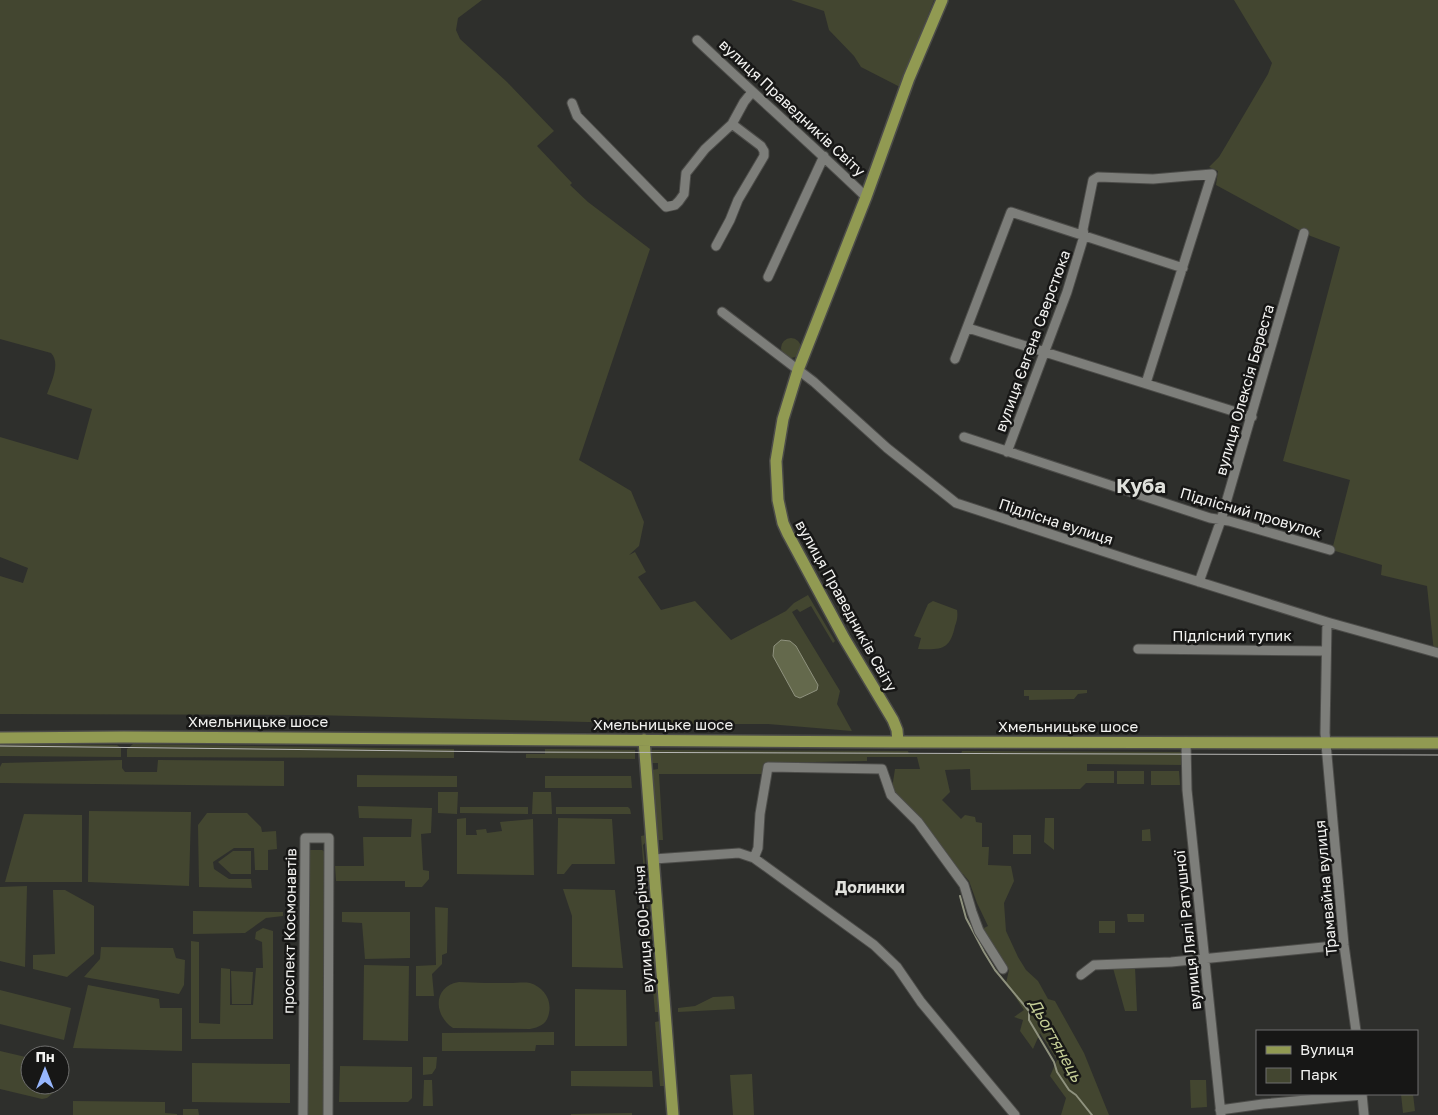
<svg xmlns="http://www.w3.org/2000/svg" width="1438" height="1115" viewBox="0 0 1438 1115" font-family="'Golos Text',sans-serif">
	<rect width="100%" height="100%" fill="#2e2f2c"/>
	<path fill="#434630" d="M 0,0 L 482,0 L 458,18 L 456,30 L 460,39 L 507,82 L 554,131 L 537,146 L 572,183 L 570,185 L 588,202 L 650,249 L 579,460 L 631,491 L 644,522 L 639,546 L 629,555 L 635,552 L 646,572 L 638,577 L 661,610 L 695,601 L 731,640 L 786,611 L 794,603 L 808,595 L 835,641 L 833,643 L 811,606 L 800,612 L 797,609 L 792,612 L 840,691 L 837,704 L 852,731 L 768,724 L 667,724 L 312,715 L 0,714 L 0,576 L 23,583 L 28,568 L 0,557 L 0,437 L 78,460 L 92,409 L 47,394 C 51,383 61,363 51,353 L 0,339 Z
		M 791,0 L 934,0 L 900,87 L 861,67 L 854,56 L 829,30 L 824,11 Z
		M 1234,0 L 1438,0 L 1438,653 L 1434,652 L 1427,586 L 1381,575 L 1382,565 L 1332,550 L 1350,480 L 1283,461 L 1340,247 L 1308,235 L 1216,185 L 1218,171 L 1209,167 L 1219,157 L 1225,147 L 1268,74 L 1272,63 Z
		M781 348a10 10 0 1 1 20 0a10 10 0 1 1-20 0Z
		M 933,601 L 957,610 C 958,616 957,621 955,626 C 950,650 941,650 918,649 L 921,638 L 914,636 L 928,604 Z
		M 1024,690 L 1087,690 L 1087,693 L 1078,694 L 1074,699 L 1029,700 L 1029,696 L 1024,696 Z
		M 0,744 L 117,745 L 121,748 L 121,757 L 0,756 Z
		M 133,744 L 454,749 L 454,758 L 127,757 L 127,749 Z
		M 545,749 L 635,750 L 635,759 L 526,758 L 526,754 L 545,754 Z
		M 651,750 L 908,751 L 909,754 L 961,754 L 962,751 L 1184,752 L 1183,765 L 1087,764 L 1087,771 L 1114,771 L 1114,783 L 1086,783 L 1080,789 L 971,790 L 970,769 L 945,770 L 950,792 L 942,800 L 961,819 L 965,815 L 975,817 L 976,822 L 982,823 L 982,847 L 989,847 L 988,865 L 1011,866 L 1014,881 L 1004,903 L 1006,931 L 1018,957 L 1026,970 L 1038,981 L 1048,999 L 1055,1001 L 1084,1053 L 1109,1115 L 1061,1115 L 1066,1098 L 1050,1076 L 1057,1060 L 1040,1033 L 1033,1049 L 1020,1031 L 1023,1020 L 1014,1017 L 1024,1010 L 1006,983 L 1009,970 L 980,930 L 988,926 L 977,903 L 969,881 L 963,874 L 956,873 L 891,795 L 895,769 L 920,769 L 917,757 L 867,757 L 867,761 L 764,763 L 762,774 L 659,774 L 663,840 L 657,840 L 652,770 L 658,769 L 658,763 L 652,763 Z
		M 122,760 L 122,768 L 125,772 L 157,772 L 158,760 L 284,761 L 284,786 L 0,783 L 0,767 L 2,763 Z
		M 1117,771 L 1144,771 L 1144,784 L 1117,784 Z
		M 1151,771 L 1179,771 L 1180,785 L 1151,785 Z
		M 357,775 L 457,776 L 457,787 L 357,787 Z
		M 545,776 L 631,776 L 632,788 L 545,788 Z
		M 438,792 L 458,792 L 457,814 L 438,813 Z
		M 533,792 L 551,792 L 552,814 L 532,814 Z
		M 358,806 L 432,808 L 431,833 L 421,834 L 423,870 L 429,871 L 429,879 L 422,887 L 405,887 L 405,881 L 336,881 L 335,866 L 364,866 L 363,837 L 411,837 L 412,819 L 359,818 Z
		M 460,807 L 528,807 L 528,814 L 460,813 Z
		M 556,807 L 628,807 L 630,809 L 631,814 L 556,814 Z
		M 89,811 L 191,812 L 189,886 L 88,882 Z
		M 207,813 L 247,813 L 261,827 L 262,832 L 276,831 L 277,849 L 268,850 L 268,870 L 255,870 L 254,848 L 234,848 L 213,862 L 214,869 L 229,879 L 251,879 L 252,888 L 199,887 L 198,825 Z
		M 24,814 L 82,815 L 82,882 L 5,882 Z
		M 466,818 L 466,835 L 477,835 L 476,830 L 486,829 L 487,833 L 502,831 L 500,822 L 533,819 L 534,875 L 457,874 L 457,819 Z
		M 558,818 L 612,819 L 615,864 L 572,864 L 564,874 L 557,874 Z
		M 1045,818 L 1054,818 L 1054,850 L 1044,842 Z
		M 1150,829 L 1151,841 L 1142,841 L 1142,830 Z
		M 646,835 L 646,842 L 643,845 L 645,864 L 648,867 L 648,870 L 645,872 L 647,893 L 651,897 L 646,898 L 641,836 Z
		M 1013,835 L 1031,835 L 1031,854 L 1013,854 Z
		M 309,850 L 322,850 L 325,852 L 324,1115 L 306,1115 Z
		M 233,851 L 251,851 L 251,874 L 231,874 L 218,862 Z
		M 27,886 L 25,967 L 0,961 L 0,887 Z
		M 563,889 L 615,890 L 623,968 L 572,967 L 572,916 Z
		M 53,890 L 65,890 L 94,906 L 94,954 L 67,977 L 33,969 L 33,955 L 55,954 Z
		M 435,907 L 448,908 L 447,953 L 442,955 L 442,964 L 432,974 L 434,996 L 416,996 L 416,966 L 436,965 Z
		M 646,907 L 648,907 L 652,954 L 655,957 L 656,965 L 653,969 L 651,969 Z
		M 193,911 L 283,912 L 283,916 L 266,918 L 245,933 L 193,934 Z
		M 342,912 L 410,912 L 410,958 L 365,959 L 362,923 L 342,922 Z
		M 1127,914 L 1144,914 L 1144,922 L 1128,922 Z
		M 1099,921 L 1115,921 L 1115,933 L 1099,933 Z
		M 263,928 L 273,931 L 273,1039 L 191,1039 L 191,941 L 199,942 L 199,1023 L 220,1024 L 221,968 L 230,969 L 230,1005 L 253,1005 L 256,968 L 263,968 L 262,942 L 255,939 L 256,932 Z
		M 101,947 L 173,948 L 176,958 L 185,960 L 184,985 L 179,994 L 84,977 L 100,959 Z
		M 364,965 L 409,966 L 408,1041 L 363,1040 Z
		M 1135,967 L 1137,1011 L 1125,1011 L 1113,968 Z
		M 231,971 L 253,972 L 251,1004 L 232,1004 Z
		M 459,982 C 476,983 493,983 510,983 C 516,983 524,982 530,983 C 543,987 552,999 549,1013 C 547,1024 540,1027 530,1029 L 453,1028 C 433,1015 433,986 459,982 Z
		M 88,985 L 159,999 L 160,1008 L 182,1008 L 182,1051 L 73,1048 Z
		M 658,987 L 659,1012 L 655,1012 L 653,990 Z
		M 575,989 L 626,990 L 627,1046 L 575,1046 Z
		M 0,990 L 71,1008 L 64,1040 L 0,1024 Z
		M 733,996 L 734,998 L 735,1009 L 678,1012 L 678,1008 L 695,1006 L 713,997 Z
		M 660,1021 L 666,1086 L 660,1086 L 655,1022 Z
		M 554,1032 L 554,1045 L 536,1045 L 535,1051 L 442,1051 L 442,1033 Z
		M 0,1051 L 30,1058 L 30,1085 L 55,1085 L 53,1093 L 47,1098 L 42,1099 L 0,1089 Z
		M 423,1057 L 437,1057 L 436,1068 L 432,1074 L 423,1075 Z
		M 192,1063 L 290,1064 L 290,1103 L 192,1102 Z
		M 340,1066 L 412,1067 L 412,1098 L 408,1102 L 339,1102 Z
		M 571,1071 L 652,1071 L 653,1087 L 571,1086 Z
		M 752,1074 L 754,1115 L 733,1115 L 730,1075 Z
		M 424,1080 L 432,1080 L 433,1106 L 423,1106 Z
		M 1190,1080 L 1206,1080 L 1207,1107 L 1191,1108 Z
		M 1401,1094 L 1413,1094 L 1415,1111 L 1403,1113 Z
		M 73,1101 L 165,1102 L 165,1113 L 177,1114 L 177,1115 L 73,1115 Z
		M 183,1109 L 198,1109 L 199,1115 L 183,1115 Z
		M 632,1113 L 632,1115 L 571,1115 L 571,1114 Z"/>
	<path fill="#64694c" stroke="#8f927e" d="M 781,640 L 790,641 L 796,646 L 818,685 L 817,690 L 800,698 L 795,696 L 773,656 L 774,646 Z"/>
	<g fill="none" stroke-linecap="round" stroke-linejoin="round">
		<path stroke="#8f927e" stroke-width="2" d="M 960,896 L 966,918 L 984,952 L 995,970 L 1029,1011 L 1029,1020 L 1054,1062 L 1057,1072 L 1069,1090 L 1076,1095 L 1092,1115"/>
		<g stroke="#4c4c49" stroke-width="11">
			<path id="minor" d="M 697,40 C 753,93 811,144 866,197
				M 572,103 L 577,116 L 666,207 L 675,205 L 679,201 L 684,194 L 686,173 L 705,149 L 732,124 L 744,102 L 752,92
				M 716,246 L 730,220 L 738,200 L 764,156 L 764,151 L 761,146 L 732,124
				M 768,277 L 824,156
				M 722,312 L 814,382 L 887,448 L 956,503 L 1139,563 L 1327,622 L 1438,653
				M 968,328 L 1252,417
				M 955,359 L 1011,212 L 1183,268
				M 964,437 L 1210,518 L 1229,521 L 1330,550
				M 1007,452 L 1067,292 L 1084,236 L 1083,229 L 1093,180 L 1098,177 L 1153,179 L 1212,174 L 1146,383
				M 1199,582 L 1221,520 L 1304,233
				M 1327,622 L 1325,733 L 1344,945 L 1356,1031
				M 1138,649 L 1326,651
				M 1186,742 L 1187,790 L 1221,1115
				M 754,858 L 758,848 L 760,814 L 768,767 L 882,769 L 891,795 L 918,822 L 964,885 L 972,912 L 979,931 L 1003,969
				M 654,859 L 739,853 L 754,858 L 874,945 L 897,967 L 921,1002 L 1015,1115
				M 1081,975 L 1094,965 L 1171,962 L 1344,945
				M 1362,1094 L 1364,1115
				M 1220,1110 L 1263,1104 L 1362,1095
				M 303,1115 L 305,838 L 329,838 L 328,1115"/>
		</g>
		<g stroke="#4c4c49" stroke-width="14">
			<path id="major" d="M 0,738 L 124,737 L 890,742 L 1438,743
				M 644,740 L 673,1115
				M 898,742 L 897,730 L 893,720 L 844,638 L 788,534 L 783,523 L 778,500 L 776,461 L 783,419 L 798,370 L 866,197 L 909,78 L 942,0"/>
		</g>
		<use href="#minor" stroke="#7d7e7a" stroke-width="9"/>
		<use href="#major" stroke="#919a52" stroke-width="11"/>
		<path stroke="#b6b6b4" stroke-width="1" d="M 0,746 L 509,752 L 1438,755"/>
	</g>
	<g text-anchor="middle" stroke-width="5" stroke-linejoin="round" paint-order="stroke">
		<g font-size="15" fill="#f3f3f1" stroke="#171716">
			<text transform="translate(792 108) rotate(43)" y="5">вулиця Праведників Світу</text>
			<text transform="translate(1033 341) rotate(-70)" y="5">вулиця Євгена Сверстюка</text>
			<text transform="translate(1245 390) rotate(-74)" y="5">вулиця Олексія Береста</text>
			<text transform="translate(1251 513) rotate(16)" y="5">Підлісний провулок</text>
			<text transform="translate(1056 522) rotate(18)" y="5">Підлісна вулиця</text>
			<text transform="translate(846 606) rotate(61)" y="5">вулиця Праведників Світу</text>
			<text x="1232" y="641">Підлісний тупик</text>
			<text x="258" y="727">Хмельницьке шосе</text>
			<text x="663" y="730">Хмельницьке шосе</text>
			<text x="1068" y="732">Хмельницьке шосе</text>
			<text transform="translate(1326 888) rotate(-95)" y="5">Трамвайна вулиця</text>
			<text transform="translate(644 929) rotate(-94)" y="5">вулиця 600-річчя</text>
			<text transform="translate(1188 930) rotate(-96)" y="5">вулиця Лялі Ратушної</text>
			<text transform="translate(290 931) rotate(-89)" y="5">проспект Космонавтів</text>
		</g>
		<g font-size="16" font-weight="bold" fill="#e0e1dc" stroke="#171716">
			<text x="870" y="893">Долинки</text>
		</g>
		<g font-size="16" font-style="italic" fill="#c4cd96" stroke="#171716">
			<text transform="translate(1056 1040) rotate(61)" y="6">Дьогтянець</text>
		</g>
		<g font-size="20" font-weight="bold" fill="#e0e1dc" stroke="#171716">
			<text x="1141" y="493">Куба</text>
		</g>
	</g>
	<rect x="1256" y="1030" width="162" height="65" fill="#171716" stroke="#6f6f6e"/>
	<rect x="1266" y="1046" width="25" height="8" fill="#919a52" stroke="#6f6f6e"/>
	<text x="1300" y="1055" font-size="15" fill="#f3f3f1">Вулиця</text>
	<rect x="1266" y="1068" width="25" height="15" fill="#434630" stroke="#6f6f6e"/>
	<text x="1300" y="1080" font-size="15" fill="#f3f3f1">Парк</text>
	<g transform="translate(45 1070)"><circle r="24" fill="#171716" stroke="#6f6f6e"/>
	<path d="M0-4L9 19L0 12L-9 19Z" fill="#96b6fd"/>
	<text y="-8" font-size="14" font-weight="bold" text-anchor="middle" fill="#f3f3f1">Пн</text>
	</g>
</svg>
